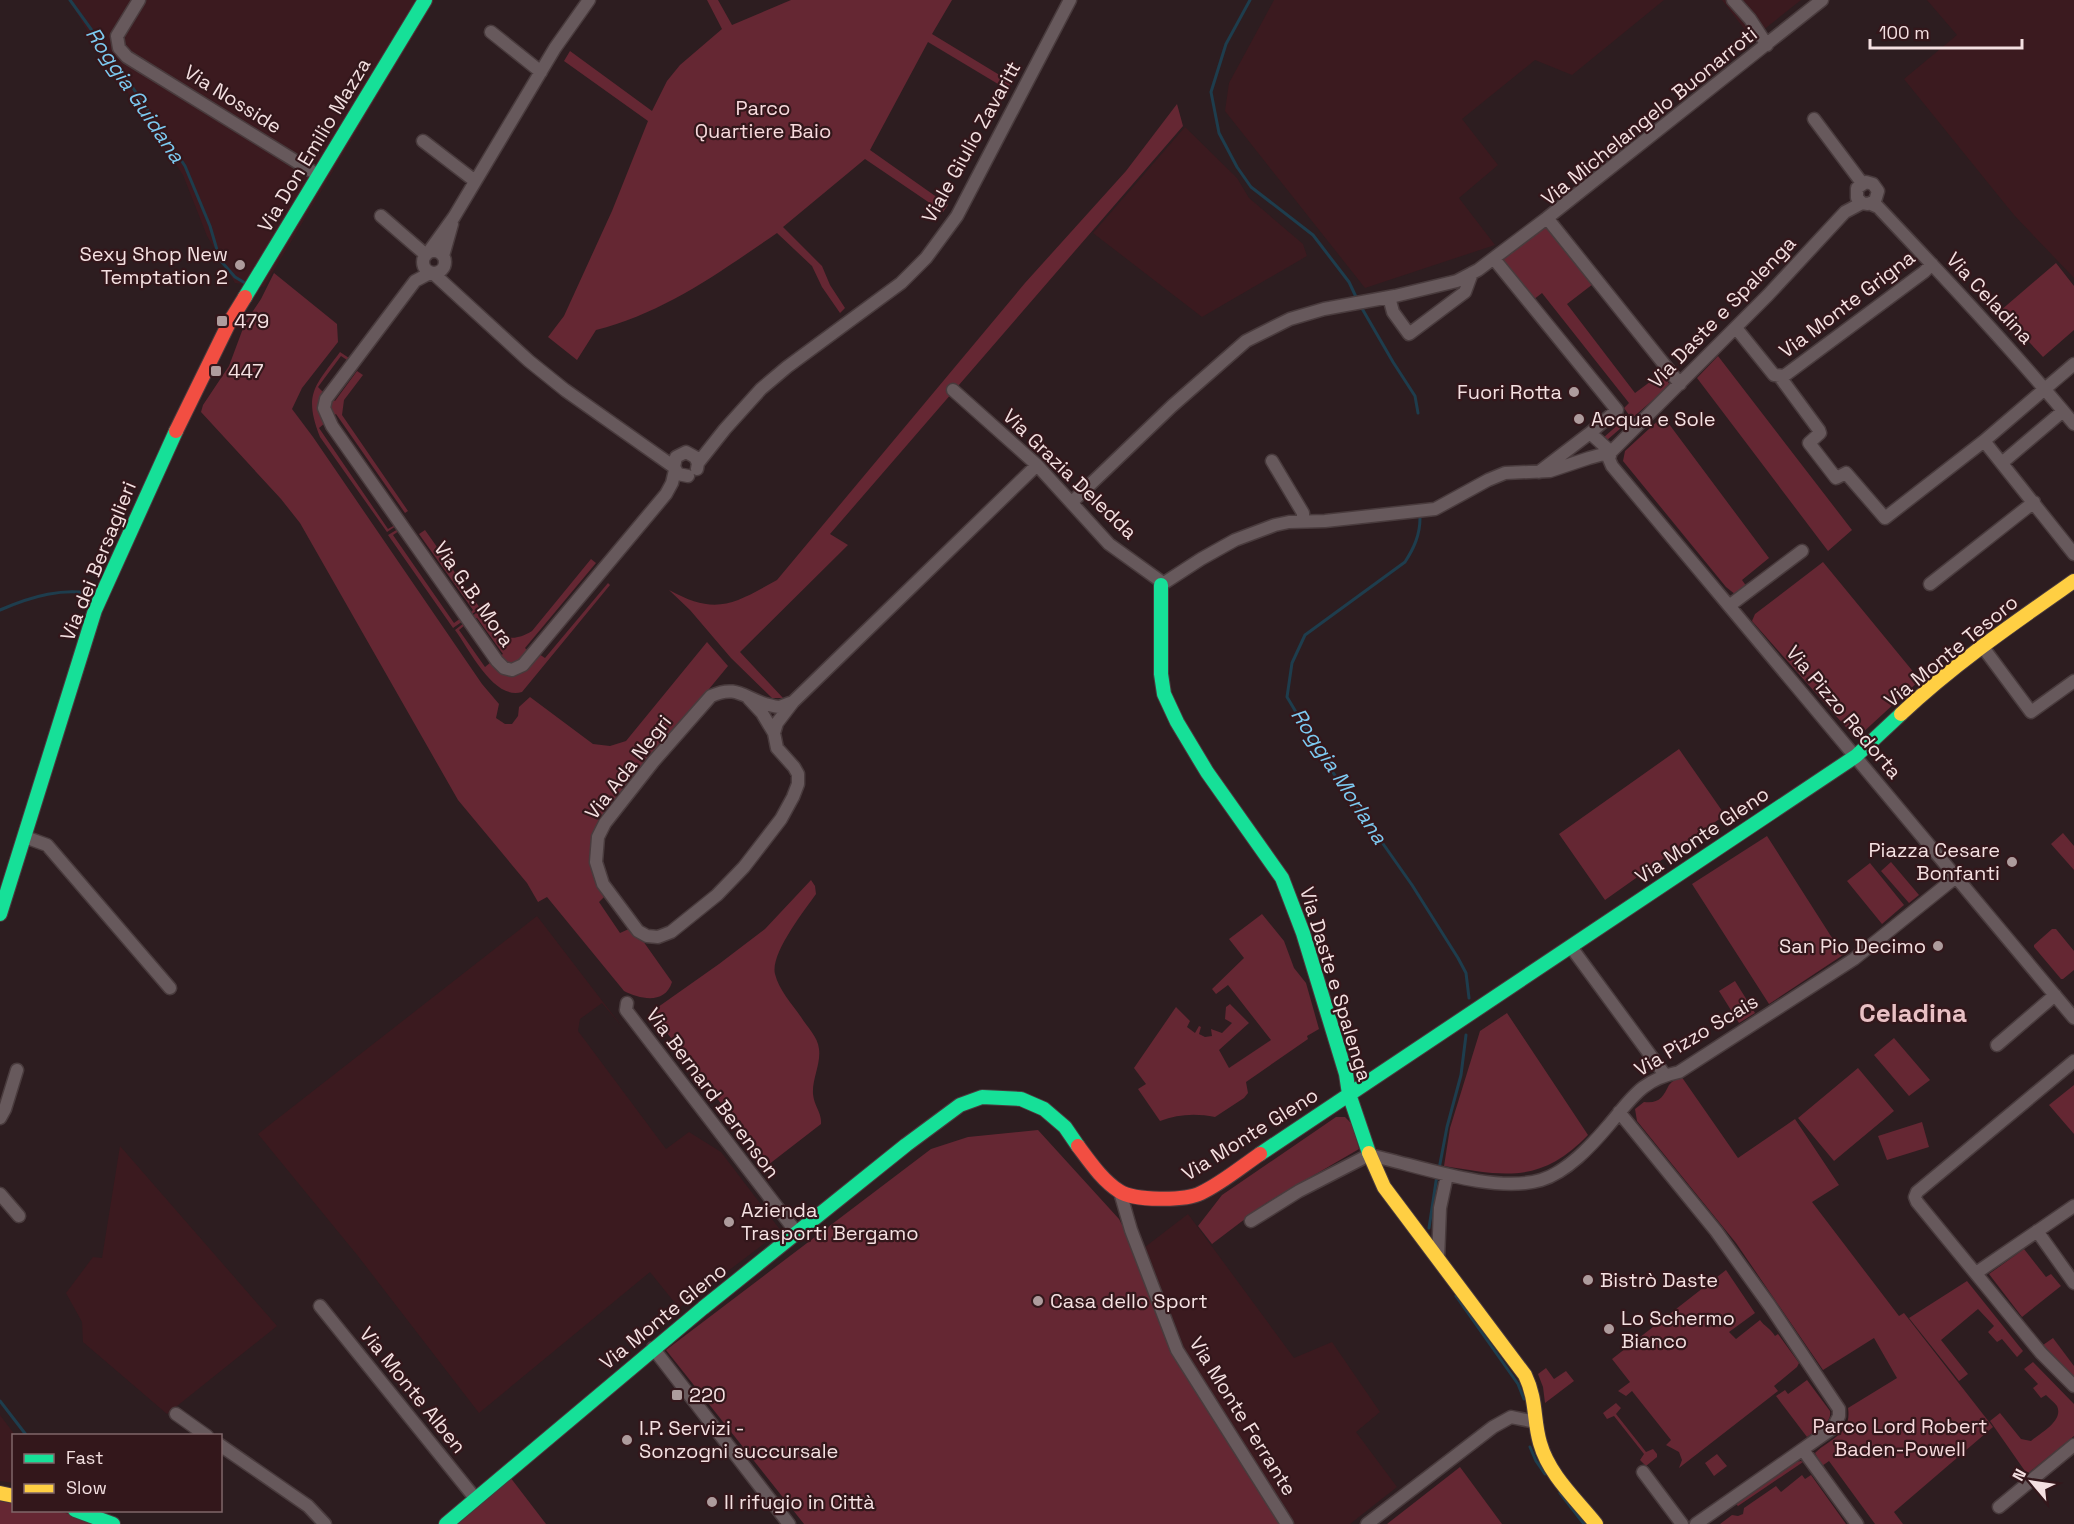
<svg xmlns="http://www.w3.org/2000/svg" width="2074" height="1524" viewBox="0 0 2074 1524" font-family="'Space Grotesk',sans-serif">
	<rect width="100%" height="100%" fill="#2d1d20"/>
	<path fill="#3b1a1f" d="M 69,0 L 435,0 L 264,287 L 235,283 L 207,236 L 183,175 L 95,44 Z
		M 1274,0 L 1664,0 L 1572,75 L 1535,60 L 1462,119 L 1498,165 L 1459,198 L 1495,245 L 1365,288 L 1225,111 L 1229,83 Z
		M 1722,0 L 1801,0 L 1752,39 Z
		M 1927,0 L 2074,0 L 2074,278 L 2014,215 L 1904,79 L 1957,35 Z
		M 1185,127 L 1237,178 L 1249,198 L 1303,244 L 1307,256 L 1202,317 L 1093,233 Z
		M 537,916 L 623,1028 L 602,1003 L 580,1019 L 578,1031 L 666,1149 L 689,1132 L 721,1152 L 781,1231 L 679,1308 L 650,1272 L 479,1413 L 358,1256 L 258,1134 Z
		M 120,1146 L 277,1326 L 167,1414 L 83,1342 L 82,1322 L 66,1293 L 93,1257 L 102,1258 Z
		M 1188,1214 L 1294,1358 L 1332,1342 L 1380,1412 L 1356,1432 L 1397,1487 L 1350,1524 L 1293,1524 L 1185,1350 L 1145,1247 Z
		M 0,1415 L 15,1435 L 14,1436 L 13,1483 L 0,1481 Z"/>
	<path fill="#652733" d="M 707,0 L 718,0 L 732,25 L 791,0 L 952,0 L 932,34 L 1011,82 L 1008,90 L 928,42 L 870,150 L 948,205 L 943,212 L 865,159 L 783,227 L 822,266 L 830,285 L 845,308 L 840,313 L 822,287 L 812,266 L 777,233 C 720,272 664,313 596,330 L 577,360 L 548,337 L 564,316 L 612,211 L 648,121 L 564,61 L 570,51 L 652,111 L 667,81 L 680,65 L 722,29 Z
		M 1177,104 L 1183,126 L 830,534 L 848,545 L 740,652 L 783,698 L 772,698 L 731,658 L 690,610 L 669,590 C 716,616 734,604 777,580 L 1025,283 L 1126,171 Z
		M 1544,227 L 1550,231 L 1593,284 L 1567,304 L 1635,393 L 1662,373 L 1670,385 L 1606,441 L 1603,438 L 1629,415 L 1624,408 L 1629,403 L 1542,293 L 1533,300 L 1502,261 L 1538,229 Z
		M 2056,263 L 2074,286 L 2074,330 L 2043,357 L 2000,311 Z
		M 274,273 L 337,324 L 338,342 L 302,388 L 292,409 L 313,437 L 482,684 L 499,704 L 496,718 L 505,724 L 512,724 L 518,716 L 519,707 L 530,697 L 593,744 L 610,746 L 626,741 L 707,642 L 728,666 L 601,820 L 594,839 L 606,895 L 599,902 L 620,933 L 631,928 L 643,941 L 672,982 C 665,1005 640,999 624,991 L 547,897 L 538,902 L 527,883 L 458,800 L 300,523 L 281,499 L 201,412 L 203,405 L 229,366 L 245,323 L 261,299 Z
		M 340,352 L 349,358 L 347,360 L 341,356 L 318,387 L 323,392 C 317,404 318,412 325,423 L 319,428 L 388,529 L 395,525 L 396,526 L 387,532 L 320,437 C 303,394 315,386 340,352 Z
		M 1718,356 L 1852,530 L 1828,551 L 1697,378 Z
		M 357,371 L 363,375 L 344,400 L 342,415 L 408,511 L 405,513 L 336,414 L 333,416 L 329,411 L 331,398 L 335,401 Z
		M 1663,416 L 1769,558 L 1742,580 L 1747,587 L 1736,595 L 1726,587 L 1623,461 L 1625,451 Z
		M 398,529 L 399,531 L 393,535 L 454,623 L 461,618 L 463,621 L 453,628 L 388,535 Z
		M 425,530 L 480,608 L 471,615 L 470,613 L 473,610 L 419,534 Z
		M 591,559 L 596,563 L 525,648 L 528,651 L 518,663 L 508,664 L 499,656 L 503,654 L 477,618 L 473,620 L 471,617 L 481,609 C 496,630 504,648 532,631 Z
		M 1823,562 L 1920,680 L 1860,735 L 1852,734 L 1752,621 L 1755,614 Z
		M 608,583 L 610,585 L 522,692 C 494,701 469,649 455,630 L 464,623 L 465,625 L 459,630 L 485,667 L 491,662 C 510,689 524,672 539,654 L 545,658 Z
		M 1679,749 L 1725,815 L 1605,900 L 1559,834 Z
		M 2063,833 L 2074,846 L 2074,870 L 2051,844 Z
		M 1767,836 L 1843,955 L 1769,1004 L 1692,884 Z
		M 1891,862 L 1919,895 L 1909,903 L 1881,871 Z
		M 1870,863 L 1904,905 L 1882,924 L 1847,881 Z
		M 811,880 L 815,886 L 816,894 C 804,911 770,954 775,974 C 779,990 792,1004 801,1017 C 807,1027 818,1037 819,1049 C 821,1064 812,1079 813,1094 C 814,1106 822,1113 821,1124 L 768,1165 L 651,1012 L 719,964 L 765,929 Z
		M 1262,914 L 1284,941 L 1294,968 L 1306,983 L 1319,1029 L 1307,1036 L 1308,1039 L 1246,1082 L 1248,1093 L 1244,1098 L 1215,1117 C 1196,1113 1178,1114 1160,1121 L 1138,1089 L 1146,1084 L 1134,1068 L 1176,1007 L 1190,1021 L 1187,1027 L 1195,1033 L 1199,1026 L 1201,1027 L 1199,1034 L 1205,1037 L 1212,1036 L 1211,1029 L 1222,1033 L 1232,1023 L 1225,1019 L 1226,1007 L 1230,1004 L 1249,1023 L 1219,1050 L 1229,1068 L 1271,1040 L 1228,985 L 1216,994 L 1212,989 L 1244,958 L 1229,939 Z
		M 2052,929 L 2056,929 L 2074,951 L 2074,970 L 2063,979 L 2061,979 L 2034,947 L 2034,945 Z
		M 1735,981 L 1755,1013 L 1739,1023 L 1719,991 Z
		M 1507,1013 L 1588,1135 C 1541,1184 1505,1176 1444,1166 L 1450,1128 L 1480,1031 Z
		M 1894,1038 L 1930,1080 L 1909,1096 L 1874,1055 Z
		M 1858,1068 L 1894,1111 L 1834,1161 L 1798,1118 Z
		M 1681,1076 L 1738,1158 L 1795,1119 L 1839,1185 L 1812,1202 L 1899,1316 L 1904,1313 L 1993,1427 L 1894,1512 L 1903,1524 L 1875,1524 L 1829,1461 L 1822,1466 L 1815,1453 C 1831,1438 1852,1434 1848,1408 L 1897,1378 L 1874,1338 L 1823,1370 L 1736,1243 L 1637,1121 L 1635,1109 L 1644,1102 C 1659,1104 1663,1097 1669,1085 C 1672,1081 1677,1079 1681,1076 Z
		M 2074,1085 L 2074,1134 L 2049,1105 Z
		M 1336,1117 L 1345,1117 L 1352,1124 L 1359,1149 L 1266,1203 L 1212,1244 L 1198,1226 L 1222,1195 Z
		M 1922,1122 L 1929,1147 L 1887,1160 L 1878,1136 Z
		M 1038,1130 L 1119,1219 L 1132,1244 L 1171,1353 L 1229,1442 L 1279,1524 L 804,1524 L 666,1350 L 931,1149 L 968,1137 Z
		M 2024,1249 L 2046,1277 L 2051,1274 L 2061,1286 L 2022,1317 L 1989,1274 Z
		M 1726,1270 L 1755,1313 L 1729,1332 L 1736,1339 L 1760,1320 C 1764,1326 1770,1328 1775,1336 L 1778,1334 L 1799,1363 L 1797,1367 L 1774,1386 L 1778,1391 L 1679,1468 L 1682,1460 L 1679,1452 L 1666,1445 L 1671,1440 L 1632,1391 L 1626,1396 L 1618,1391 L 1630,1382 L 1612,1359 Z
		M 1967,1281 L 2023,1351 L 2017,1357 L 2002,1339 L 1997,1342 L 1988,1332 L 1994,1326 L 1978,1309 L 1941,1340 L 1968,1374 L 1959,1381 L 1909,1318 Z
		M 2053,1338 L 2074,1366 L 2074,1377 L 2043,1345 Z
		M 2033,1362 L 2074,1404 L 2074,1436 L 2027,1474 L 1990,1421 L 2000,1413 L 2021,1439 L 2031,1441 C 2040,1433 2064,1421 2057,1406 C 2054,1402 2049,1398 2046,1395 L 2041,1398 L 2033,1388 L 2038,1384 L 2024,1369 Z
		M 1546,1368 L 1554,1379 L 1566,1371 L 1574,1381 L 1545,1403 L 1543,1387 L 1538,1374 Z
		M 1807,1380 L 1830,1411 C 1832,1424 1817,1430 1807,1437 L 1776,1396 L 1785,1390 L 1788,1394 Z
		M 1616,1403 L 1621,1408 L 1616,1414 L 1646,1452 L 1653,1449 L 1657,1454 L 1657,1457 L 1646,1466 L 1640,1460 L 1644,1454 L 1614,1416 L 1607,1419 L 1603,1413 Z
		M 1717,1454 L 1727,1466 L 1714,1476 L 1705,1463 Z
		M 1801,1461 L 1803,1462 L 1738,1506 L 1735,1503 L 1795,1462 Z
		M 1460,1467 L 1502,1524 L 1387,1524 Z
		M 1802,1475 L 1805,1479 L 1811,1475 L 1846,1524 L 1720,1524 L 1732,1515 L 1738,1516 L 1743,1514 L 1744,1508 L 1776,1486 L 1781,1492 Z
		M 510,1477 L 546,1524 L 456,1524 Z
		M 0,1501 L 13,1503 L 14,1510 C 50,1511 65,1509 100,1524 L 0,1524 Z"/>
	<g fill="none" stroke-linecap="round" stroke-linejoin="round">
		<path stroke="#1e3d4d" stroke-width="3" d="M 70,0 L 127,79 L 185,166 L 210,226 L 220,260 L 235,277 L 245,283
			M 1250,0 L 1226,44 L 1211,92 L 1219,133 L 1237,167 L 1251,187 L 1313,235 L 1349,282 L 1357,299
			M 1360,305 L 1393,362 L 1415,396 L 1418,413
			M 1420,518 C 1420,535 1414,548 1405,562 L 1305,635 L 1292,663 L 1287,697 L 1327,764 L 1412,885 L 1458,958 L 1466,973 L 1469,998
			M 0,610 C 30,597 65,586 97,595
			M 1439,1169 L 1447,1127 L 1461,1075 L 1466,1035
			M 1429,1228 L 1437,1175
			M 1456,1296 L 1518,1384 L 1524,1399
			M 0,1401 L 27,1436
			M 1530,1447 L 1536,1461 L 1545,1474
			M 1560,1493 L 1584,1524"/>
		<g stroke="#493b3d" stroke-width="15">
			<path id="street" d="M 139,0 L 117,36 L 119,48 L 127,57 L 318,175
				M 1733,0 L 1750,19 L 1767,45
				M 491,32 L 541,72
				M 1814,119 L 1862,183
				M 423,141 L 475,181
				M 1871,204 L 1878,207 C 1945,278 2012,349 2074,424
				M 381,216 L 426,255
				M 1547,218 L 1680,384
				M423 262a11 11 0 1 1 22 0a11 11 0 1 1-22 0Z
				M 428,253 L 454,217 L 555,48 L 589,0
				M 443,256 L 452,224
				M 1494,259 L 1617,410 L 1590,433 L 1611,452
				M 430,273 L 415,281 L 326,399 L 324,408 L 332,426 L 497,661 L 504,668 L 512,670 L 523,665 L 666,494 L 672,483 L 675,470
				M 434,274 L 529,361 L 565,390 L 674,467 L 678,474 L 688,476
				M 1389,297 L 1393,312 L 1409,334 L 1465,292 L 1472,273
				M 1736,328 L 1774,375 L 1784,376 L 1924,272 L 1932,264
				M 2074,364 L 1984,441 L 2074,554
				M 1780,377 L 1819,430 L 1820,433 L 1809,443 L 1836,478 L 1846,473 L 1885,518 L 1984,441
				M 953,390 L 1037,465 L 1109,544 L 1159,580 L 1161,585 L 1201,559 L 1235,540 L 1275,525 L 1289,522 L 1325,521 L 1435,509 L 1488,480 L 1505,473 L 1550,471 L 1589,458 L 1611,452 L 1768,295 L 1845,212 L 1862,203 L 1868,204 L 1875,201 L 1878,191 L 1873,184 L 1866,182 L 1857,188 L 1857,198 L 1862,203
				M 1611,452 L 1609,459 L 1612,466 L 2074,1018
				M 1272,461 L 1303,513 L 1303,520
				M 2003,462 L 2063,411
				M 698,463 L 725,429 L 761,389 L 787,367 L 901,283 L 926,258 L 957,216 L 1070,0
				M 674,467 L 676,457 L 686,452 L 695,457 L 698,463 L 697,469
				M 1539,472 L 1590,433
				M 1072,502 L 1172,406 L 1246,341 L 1290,319 L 1324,309 L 1395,296 L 1457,281 L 1478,270 L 1547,218 L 1822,0
				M 1930,584 L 2034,502
				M 1729,606 L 1802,551
				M 1982,646 L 2031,712 L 2074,681
				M 749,699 L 762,713 L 774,733 L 777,748 L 794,767 L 798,774 L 798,784 L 793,797 L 781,819 L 744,867 L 717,895 L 671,932 L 658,937 L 647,936 L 638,931 L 603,884 L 596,862 L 598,837 L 605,823 L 653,762 L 711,696 C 735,685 742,696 765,704 C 769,705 775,707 779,707 C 783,706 789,703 793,702
				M 774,733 L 777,723 L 793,702 L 1037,465
				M 25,837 L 47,845 L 170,988
				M 1571,947 L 1665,1075
				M 627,1003 L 626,1010 L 797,1233
				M 1997,1045 L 2055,995
				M 2074,1061 L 1917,1192 L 1915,1197 L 1917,1202 L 2041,1353 L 2074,1386
				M 1619,1112 L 1716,1231 L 1770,1306 L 1839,1409 L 1839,1416 L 1833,1428 L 1696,1524
				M 0,1118 L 5,1109 L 17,1070
				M 1120,1192 L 1131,1230 L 1177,1350 L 1287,1524
				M 0,1194 L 19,1216
				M 1251,1221 L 1299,1191 L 1369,1155 C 1417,1165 1493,1194 1541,1180 C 1567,1172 1591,1146 1608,1126 C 1632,1098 1641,1080 1679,1072 L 1854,959 L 1956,877
				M 2037,1231 L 2074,1283
				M 1438,1259 L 1440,1208 L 1447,1175
				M 1976,1273 L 2074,1206
				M 320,1306 L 475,1498
				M 653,1348 L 789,1524
				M 176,1414 L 207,1436
				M 220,1445 L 308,1506 L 325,1524
				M 1803,1450 L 1857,1524
				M 1643,1472 L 1682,1524
				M 1999,1507 L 2074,1445
				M 1367,1524 L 1493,1427 L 1511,1417 L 1536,1422"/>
		</g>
		<g stroke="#493b3d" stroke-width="16">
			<path id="fast" d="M 245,297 L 425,0
				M 1161,585 L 1161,674 L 1164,694 L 1177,722 L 1207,772 L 1282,878 L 1303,933 L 1346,1074 L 1349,1094 L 1369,1153
				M 0,914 L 95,610 L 176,431
				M 1260,1154 L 1856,756 L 1901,714
				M 75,1510 L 113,1524
				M 446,1524 L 703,1308 L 906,1145 L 960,1105 L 982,1097 L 1021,1099 L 1044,1109 L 1065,1127 L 1078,1146"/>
		</g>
		<g stroke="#493b3d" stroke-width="16">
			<path id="slow" d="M 1901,714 C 1954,664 2014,623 2074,581
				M 1369,1153 L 1384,1187 L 1525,1375 C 1537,1400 1533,1419 1540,1443 C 1549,1475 1576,1499 1596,1524
				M 0,1493 L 14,1496"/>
		</g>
		<g stroke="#493b3d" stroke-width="16">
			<path id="jam" d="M 176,431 L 229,323 L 245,297
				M 1078,1146 C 1090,1162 1102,1180 1119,1191 C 1134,1201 1185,1201 1201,1193 C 1222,1183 1241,1167 1260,1154"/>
		</g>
		<use href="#street" stroke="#67595c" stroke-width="12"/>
		<use href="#fast" stroke="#16e098" stroke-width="14"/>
		<use href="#slow" stroke="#ffcf43" stroke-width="14"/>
		<use href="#jam" stroke="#f24e42" stroke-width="14"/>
	</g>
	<g fill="#ae9c9d" stroke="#33171b" stroke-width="2">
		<circle cx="240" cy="265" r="6"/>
		<rect x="216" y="315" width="12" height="12" rx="3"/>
		<rect x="210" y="365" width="12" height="12" rx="3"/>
		<circle cx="1574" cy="392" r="6"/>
		<circle cx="1579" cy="419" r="6"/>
		<circle cx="2012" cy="862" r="6"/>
		<circle cx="1938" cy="946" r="6"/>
		<circle cx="729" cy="1222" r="6"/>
		<circle cx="1588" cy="1280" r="6"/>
		<circle cx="1038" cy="1301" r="6"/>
		<circle cx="1609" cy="1329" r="6"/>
		<rect x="671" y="1389" width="12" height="12" rx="3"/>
		<circle cx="627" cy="1440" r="6"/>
		<circle cx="712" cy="1502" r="6"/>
	</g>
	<g text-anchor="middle" stroke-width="4.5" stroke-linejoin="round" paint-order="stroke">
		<g font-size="20" fill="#f4e0e1" stroke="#33171b">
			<text transform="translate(233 99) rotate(32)" y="7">Via Nosside</text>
			<text transform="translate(1649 116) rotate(-39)" y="7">Via Michelangelo Buonarroti</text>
			<text transform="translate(971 142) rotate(-61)" y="7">Viale Giulio Zavaritt</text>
			<text transform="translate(314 145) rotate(-59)" y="7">Via Don Emilio Mazza</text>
			<text transform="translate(1990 298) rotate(47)" y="7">Via Celadina</text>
			<text transform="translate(1847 304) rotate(-37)" y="7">Via Monte Grigna</text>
			<text transform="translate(1722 312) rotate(-46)" y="7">Via Daste e Spalenga</text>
			<text transform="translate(1070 474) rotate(44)" y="7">Via Grazia Deledda</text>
			<text transform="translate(98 561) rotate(-68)" y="7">Via dei Bersaglieri</text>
			<text transform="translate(474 594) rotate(55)" y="7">Via G.B. Mora</text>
			<text transform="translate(1951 651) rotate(-39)" y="7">Via Monte Tesoro</text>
			<text transform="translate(1844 712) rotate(50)" y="7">Via Pizzo Redorta</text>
			<text transform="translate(628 767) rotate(-52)" y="7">Via Ada Negri</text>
			<text transform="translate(1702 835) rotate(-34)" y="7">Via Monte Gleno</text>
			<text transform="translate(1336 984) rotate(73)" y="7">Via Daste e Spalenga</text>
			<text transform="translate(1696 1035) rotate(-31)" y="7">Via Pizzo Scais</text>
			<text transform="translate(713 1093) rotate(53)" y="7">Via Bernard Berenson</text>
			<text transform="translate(1250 1134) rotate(-32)" y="7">Via Monte Gleno</text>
			<text transform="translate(663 1316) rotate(-39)" y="7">Via Monte Gleno</text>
			<text transform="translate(413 1390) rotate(51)" y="7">Via Monte Alben</text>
			<text transform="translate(1243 1416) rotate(58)" y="7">Via Monte Ferrante</text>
		</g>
		<g font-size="20" fill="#f7dadd" stroke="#33171b">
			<text x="763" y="115">Parco<tspan x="763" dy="23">Quartiere Baio</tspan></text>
			<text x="1900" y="1433">Parco Lord Robert<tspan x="1900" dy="23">Baden-Powell</tspan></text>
		</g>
		<g font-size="20" fill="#f4e0e1" stroke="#33171b" text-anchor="start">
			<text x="228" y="261" text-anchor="end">Sexy Shop New<tspan x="228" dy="23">Temptation 2</tspan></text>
			<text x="234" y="328">479</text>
			<text x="228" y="378">447</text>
			<text x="1562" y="399" text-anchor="end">Fuori Rotta</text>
			<text x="1591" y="426">Acqua e Sole</text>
			<text x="2000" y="857" text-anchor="end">Piazza Cesare<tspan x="2000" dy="23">Bonfanti</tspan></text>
			<text x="1926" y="953" text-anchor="end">San Pio Decimo</text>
			<text x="741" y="1217">Azienda<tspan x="741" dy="23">Trasporti Bergamo</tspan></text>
			<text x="1600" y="1287">Bistrò Daste</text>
			<text x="1050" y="1308">Casa dello Sport</text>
			<text x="1621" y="1325">Lo Schermo<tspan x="1621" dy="23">Bianco</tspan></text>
			<text x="689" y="1402">220</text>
			<text x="639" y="1435">I.P. Servizi -<tspan x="639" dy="23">Sonzogni succursale</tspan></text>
			<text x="724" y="1509">Il rifugio in Città</text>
		</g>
		<g font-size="21" font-style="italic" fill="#7dcaf1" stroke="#33171b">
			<text transform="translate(135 95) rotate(56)" y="7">Roggia Guidana</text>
			<text transform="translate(1339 776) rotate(57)" y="7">Roggia Morlana</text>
		</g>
		<g font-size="26" font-weight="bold" fill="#e8c0c4" stroke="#33171b">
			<text x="1913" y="1022">Celadina</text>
		</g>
	</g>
	<rect x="12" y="1434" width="210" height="78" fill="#33171b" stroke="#80676a" stroke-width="1.5"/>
	<rect x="24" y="1454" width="30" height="9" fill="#16e098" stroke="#80676a" stroke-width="1.5"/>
	<text x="66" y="1464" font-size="18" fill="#f4e0e1">Fast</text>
	<rect x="24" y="1484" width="30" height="9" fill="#ffcf43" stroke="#80676a" stroke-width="1.5"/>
	<text x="66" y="1494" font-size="18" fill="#f4e0e1">Slow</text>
	<g transform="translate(2032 1482) rotate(299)" stroke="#33171b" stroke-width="4.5" paint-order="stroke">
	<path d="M0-4.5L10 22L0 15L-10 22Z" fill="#f4e0e1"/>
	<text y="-9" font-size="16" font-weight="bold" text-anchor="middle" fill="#f4e0e1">N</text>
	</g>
	<path d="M1870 39v9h152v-9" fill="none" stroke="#f4e0e1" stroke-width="3"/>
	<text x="1879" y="39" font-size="18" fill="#f4e0e1" stroke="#33171b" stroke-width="4.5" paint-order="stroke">100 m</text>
</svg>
